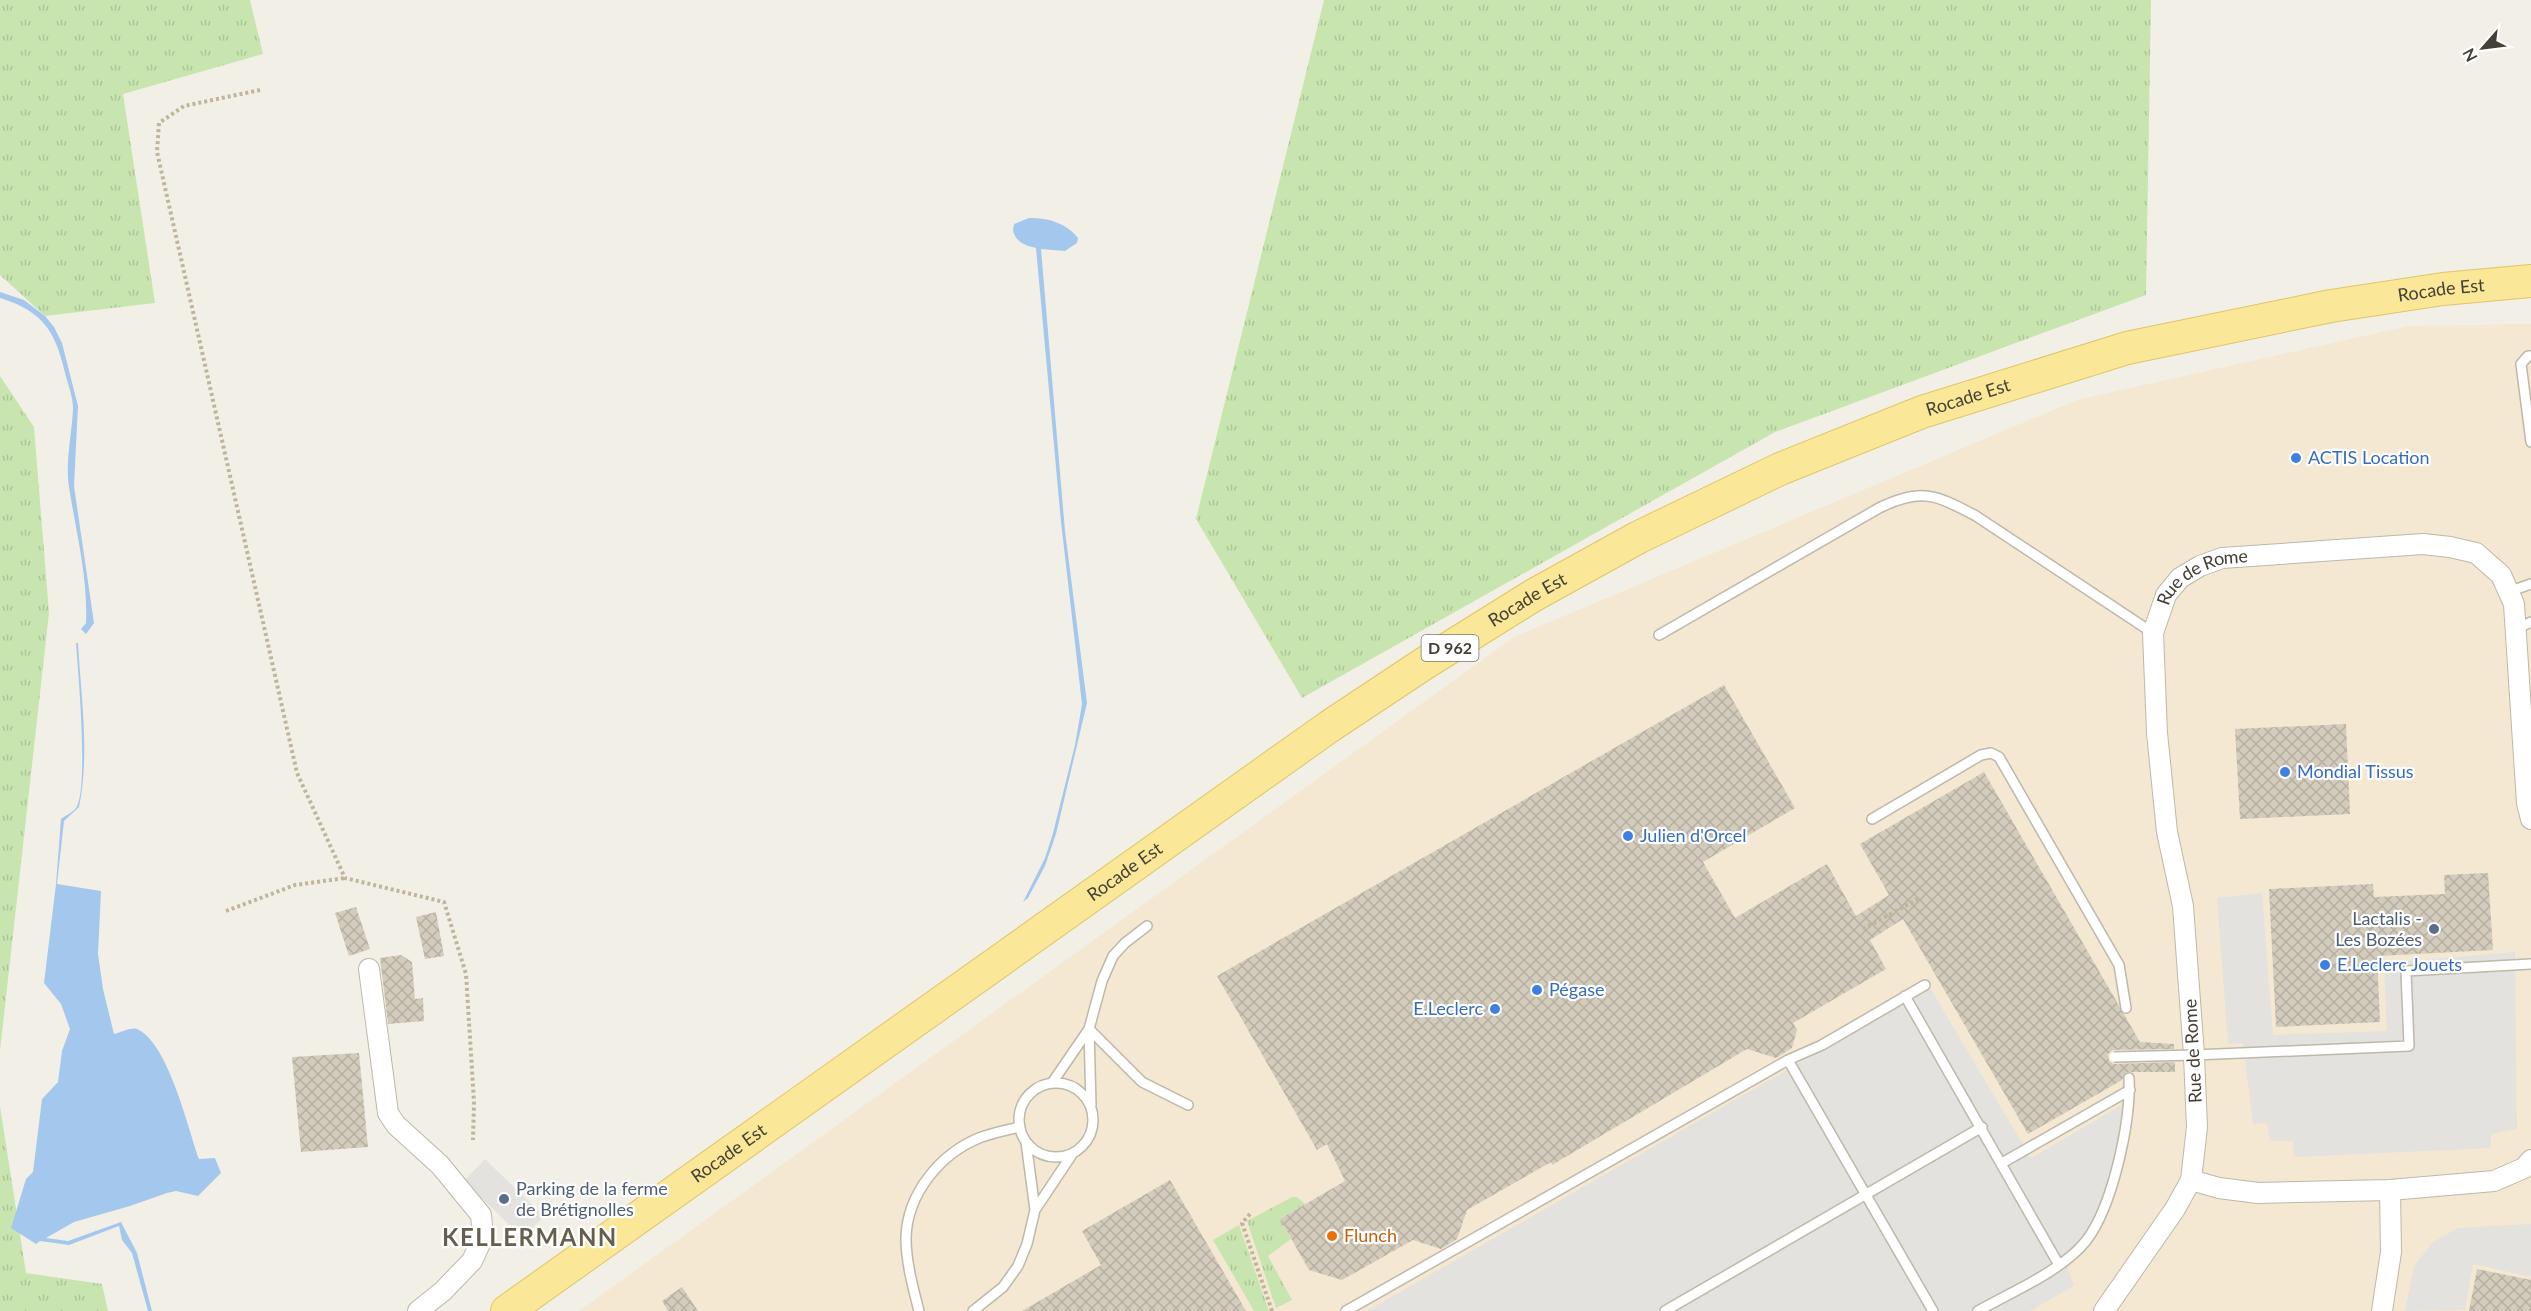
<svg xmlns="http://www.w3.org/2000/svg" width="2531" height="1311" viewBox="0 0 2531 1311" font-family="Lato,sans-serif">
	<defs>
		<pattern id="grass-tufts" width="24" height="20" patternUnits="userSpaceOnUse" patternTransform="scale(1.5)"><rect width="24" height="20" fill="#c8e5b0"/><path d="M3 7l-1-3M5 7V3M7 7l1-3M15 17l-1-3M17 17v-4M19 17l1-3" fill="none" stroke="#adc698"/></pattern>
		<pattern id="building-cross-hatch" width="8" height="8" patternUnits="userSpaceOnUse" patternTransform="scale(1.5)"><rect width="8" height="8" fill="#d3ccbc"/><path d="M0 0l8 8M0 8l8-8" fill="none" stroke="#b6b0a2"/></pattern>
	</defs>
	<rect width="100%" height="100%" fill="#f2f0e6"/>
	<path fill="#f4e8d2" d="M 2531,324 L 2531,1311 L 579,1311 L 1514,637 L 2077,400 L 2408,326 Z"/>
	<path fill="url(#grass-tufts)" d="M 0,0 L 250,0 L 263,54 L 123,94 L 155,303 L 45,316 L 0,275 Z
		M 1324,0 L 2151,0 L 2146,295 L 1775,432 L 1302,698 L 1196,519 Z
		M 0,376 L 34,427 L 49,613 L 0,1051 Z
		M 0,1106 L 26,1273 L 102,1284 L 108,1311 L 0,1311 Z
		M 1292,1197 L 1297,1197 L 1305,1204 L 1280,1219 L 1291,1239 L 1268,1256 L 1292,1300 L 1276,1308 L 1247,1221 Z
		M 1239,1225 L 1269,1311 L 1254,1311 L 1213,1240 Z"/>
	<path fill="#e3e2de" d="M 2262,893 L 2273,1035 L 2387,1031 L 2384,963 L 2515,952 L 2517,1129 L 2491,1134 L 2491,1148 L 2294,1157 L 2293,1141 L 2270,1141 L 2267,1123 L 2253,1124 L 2243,1043 L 2228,1044 L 2217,898 Z
		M 1930,988 L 2031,1158 L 2132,1099 L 2128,1138 L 2090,1243 L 2067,1267 L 2074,1286 L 2030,1311 L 1367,1311 Z
		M 485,1159 L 544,1216 L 523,1238 L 464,1181 Z
		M 2531,1224 L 2531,1277 L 2473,1264 L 2465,1310 L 2405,1311 L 2414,1266 L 2433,1242 L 2458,1228 Z"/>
	<path fill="#a4c8ed" d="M 1029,218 C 1049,218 1066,223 1078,238 L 1077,243 L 1065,251 L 1041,249 L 1065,531 L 1087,703 L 1056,834 L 1045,866 L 1028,898 L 1023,902 L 1045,858 L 1053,833 L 1075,745 L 1082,704 L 1061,522 L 1036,248 C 1026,246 1015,242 1013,230 L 1014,224 Z
		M 0,292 L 24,300 L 45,316 L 54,327 L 62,343 L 78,406 L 74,486 L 94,623 L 86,634 L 81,629 L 86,623 C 88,577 76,532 69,487 C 65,462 72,434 73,408 C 73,398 69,387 66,377 C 56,333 45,312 0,298 Z
		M 76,643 L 78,643 C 81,697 90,754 79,807 L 64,821 L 57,884 L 101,891 L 98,954 L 103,989 L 114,1034 C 120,1033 130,1027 137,1029 C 168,1042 188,1128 199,1159 L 215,1158 L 221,1173 L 198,1196 L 176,1191 L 167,1193 L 130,1206 L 74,1222 L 46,1238 L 68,1241 L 121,1222 L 137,1253 L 152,1311 L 148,1311 L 132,1253 L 122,1240 L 119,1226 L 69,1245 L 40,1241 L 36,1244 L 11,1228 L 26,1179 L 33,1172 L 42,1099 L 58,1082 L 62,1051 L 70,1029 L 61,1004 L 44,983 L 56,884 L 61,819 C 65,816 73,812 76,808 C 89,789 78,671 76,643 Z"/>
	<path fill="url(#building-cross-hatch)" d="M 1724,685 L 1795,808 L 1703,862 L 1735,918 L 1827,864 L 1856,916 L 1889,895 L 1860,844 L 1984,772 L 2140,1042 L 2174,1044 L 2174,1049 L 2113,1050 L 2108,1054 L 2109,1061 L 2114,1064 L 2175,1062 L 2175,1072 L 2126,1072 L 2122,1080 L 2028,1134 L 1903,919 L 1870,940 L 1886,969 L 1793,1023 L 1797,1030 L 1792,1048 L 1776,1058 L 1747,1049 L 1552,1165 L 1551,1162 L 1467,1210 L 1457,1239 L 1441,1249 L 1413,1240 L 1342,1280 L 1309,1270 L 1280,1219 L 1345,1181 L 1327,1144 L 1317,1150 L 1217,976 Z
		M 2346,724 L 2350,814 L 2240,819 L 2235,729 Z
		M 2488,873 L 2493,950 L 2377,956 L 2380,1022 L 2276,1027 L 2269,889 L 2373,884 L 2374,897 L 2445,894 L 2444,875 Z
		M 356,907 L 370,949 L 349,956 L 335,913 Z
		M 436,912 L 444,956 L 425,959 L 416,917 Z
		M 401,955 L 412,962 L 415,999 L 423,998 L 424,1021 L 388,1024 L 380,958 Z
		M 359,1053 L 368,1147 L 301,1152 L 292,1057 Z
		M 1170,1180 L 1246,1311 L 1022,1311 L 1101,1265 L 1082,1231 Z
		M 2477,1269 L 2531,1280 L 2531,1311 L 2469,1311 Z
		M 682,1287 L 698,1311 L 668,1311 L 662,1301 Z"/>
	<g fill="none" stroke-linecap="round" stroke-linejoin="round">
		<g stroke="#bdb8a9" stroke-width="12">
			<path id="service" d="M 2531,356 L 2528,356 L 2521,364 L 2531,442
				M 2508,592 L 2531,584
				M 2516,629 L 2531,622
				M 1659,635 L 1879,508 C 1922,487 1936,495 1976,516 L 2153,633
				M 1872,819 L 1981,755 L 1991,753 L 1999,757 L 2119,965 L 2126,1008
				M 1905,996 L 2059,1265
				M 1089,1029 L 1142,1082 L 1188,1105
				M 1089,1029 L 1091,1105
				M 2194,1055 L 2409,1046 L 2406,971 L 2531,964
				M 1788,1060 L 1822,1045 L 1925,985
				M 1052,1083 L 1089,1029 L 1102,981 L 1113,956 L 1125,943 L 1147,926
				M1019 1120a37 37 0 1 1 74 0a37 37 0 1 1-74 0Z
				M 1026,1142 L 1035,1210
				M 2002,1163 L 2130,1090
				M 919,1311 C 913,1288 906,1262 906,1238 C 907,1194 940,1154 979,1138 C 992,1133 1007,1130 1020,1127
				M 973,1311 L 1003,1287 L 1018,1266 L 1027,1244 L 1035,1210 L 1073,1153
				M 1346,1311 L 1788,1060 L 1933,1311
				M 1665,1311 L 1982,1127
				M 1978,1311 C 2011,1292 2062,1271 2086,1241 C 2113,1206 2131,1121 2129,1078"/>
		</g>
		<g stroke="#bdb8a9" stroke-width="22">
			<g id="minor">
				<path d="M 369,969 L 388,1113 L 396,1125 L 440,1165 L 481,1215 L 483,1237 L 472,1261 L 443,1291 L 418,1311"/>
				<path d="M 2191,1180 L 2219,1188 L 2258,1193 L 2390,1190 L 2494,1181 L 2524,1168 L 2531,1160"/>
				<path id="s1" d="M 2104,1311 L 2175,1209 L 2191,1180 L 2197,1127 L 2194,1055 L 2183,906 L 2167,832 L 2157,733 L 2153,633 L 2166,595 L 2180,578 L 2200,566 L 2222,558 L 2423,544 L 2450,547 L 2476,553 L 2501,575 L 2514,604 L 2527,803 L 2531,819"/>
				<path d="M 2382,1311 L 2391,1252 L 2390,1190"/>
			</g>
		</g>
		<g stroke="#dec668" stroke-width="34">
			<g id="primary">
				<path id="s2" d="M 507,1311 L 1330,726 L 1425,663 L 1534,595 L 1639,537 L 1780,469 L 1922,412 L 2127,348 L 2331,306 L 2443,289 L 2531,281"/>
			</g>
		</g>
		<path stroke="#beb59b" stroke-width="4" stroke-dasharray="3 3" stroke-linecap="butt" d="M 260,90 L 184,106 L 159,123 L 157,152 L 297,773 L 345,878 L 444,902 L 466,974 L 474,1102 L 473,1140
			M 226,911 L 295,885 L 345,878
			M 1863,929 L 1918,899
			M 1250,1214 L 1242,1223 L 1272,1311"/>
		<use href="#service" stroke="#fff" stroke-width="9"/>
		<use href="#minor" stroke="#fff" stroke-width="20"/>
		<use href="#primary" stroke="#fae797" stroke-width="32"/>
		<g stroke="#bdb8a9" stroke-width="12" stroke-linecap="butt">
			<path id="service-bridge" d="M 2114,1057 L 2194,1055"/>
		</g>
		<use href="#service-bridge" stroke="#fff" stroke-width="9"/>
	</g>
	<g fill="#3f7fe0" stroke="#fff" stroke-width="2">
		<circle cx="2296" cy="458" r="6"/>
		<circle cx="2285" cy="772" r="6"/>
		<circle cx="1628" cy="836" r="6"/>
		<circle cx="2325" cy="965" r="6"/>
		<circle cx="1537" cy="990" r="6"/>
		<circle cx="1495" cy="1009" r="6"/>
	</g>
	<g fill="#5c6f8a" stroke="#fff" stroke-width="2">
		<circle cx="2434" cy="929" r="6"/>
		<circle cx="504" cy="1199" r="6"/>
	</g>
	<circle fill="#e8710a" stroke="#fff" stroke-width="2" cx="1332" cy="1236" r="6"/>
	<g text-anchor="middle" stroke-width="4.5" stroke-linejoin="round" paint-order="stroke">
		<rect fill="#fff" stroke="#7d7972" stroke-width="1.5" x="1421.5" y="635" width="57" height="26" rx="4.5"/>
		<g font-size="16" font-weight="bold" fill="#454036">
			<text x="1450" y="654">D 962</text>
		</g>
		<g font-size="18" fill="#454036" stroke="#fff">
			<text dy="6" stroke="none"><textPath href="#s2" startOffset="2216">Rocade Est</textPath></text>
			<text dy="6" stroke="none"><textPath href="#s2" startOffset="1730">Rocade Est</textPath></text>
			<text dy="6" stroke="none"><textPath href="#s1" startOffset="790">Rue de Rome</textPath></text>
			<text dy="6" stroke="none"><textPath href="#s2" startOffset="1244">Rocade Est</textPath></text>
			<text dy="6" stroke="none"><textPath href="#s2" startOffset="758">Rocade Est</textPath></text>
			<text transform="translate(2193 1051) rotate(-93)" y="6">Rue de Rome</text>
			<text dy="6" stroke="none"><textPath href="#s2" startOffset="272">Rocade Est</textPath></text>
		</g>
		<g font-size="18" fill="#366cbe" stroke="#fff" text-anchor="start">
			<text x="2308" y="464">ACTIS Location</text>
			<text x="2297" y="778">Mondial Tissus</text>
			<text x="1640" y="842">Julien d'Orcel</text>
			<text x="2337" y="971">E.Leclerc Jouets</text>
			<text x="1549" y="996">Pégase</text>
			<text x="1483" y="1015" text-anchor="end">E.Leclerc</text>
		</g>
		<g font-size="18" fill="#4e5e75" stroke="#fff" text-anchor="end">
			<text x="2422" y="925">Lactalis -<tspan x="2422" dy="21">Les Bozées</tspan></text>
			<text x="516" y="1195" text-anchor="start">Parking de la ferme<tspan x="516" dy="21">de Brétignolles</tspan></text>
		</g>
		<g font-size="18" fill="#c56008" stroke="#fff" text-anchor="start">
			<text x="1344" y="1242">Flunch</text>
		</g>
		<g font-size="24" font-weight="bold" letter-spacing="1.5" fill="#675f4d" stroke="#fff">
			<text x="530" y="1246">KELLERMANN</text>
		</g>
	</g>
	<g transform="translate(2483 48) rotate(242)" stroke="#ffffff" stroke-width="4.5" paint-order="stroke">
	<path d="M0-4.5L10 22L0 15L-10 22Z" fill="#454036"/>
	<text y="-9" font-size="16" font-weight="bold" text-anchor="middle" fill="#454036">N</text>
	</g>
</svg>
